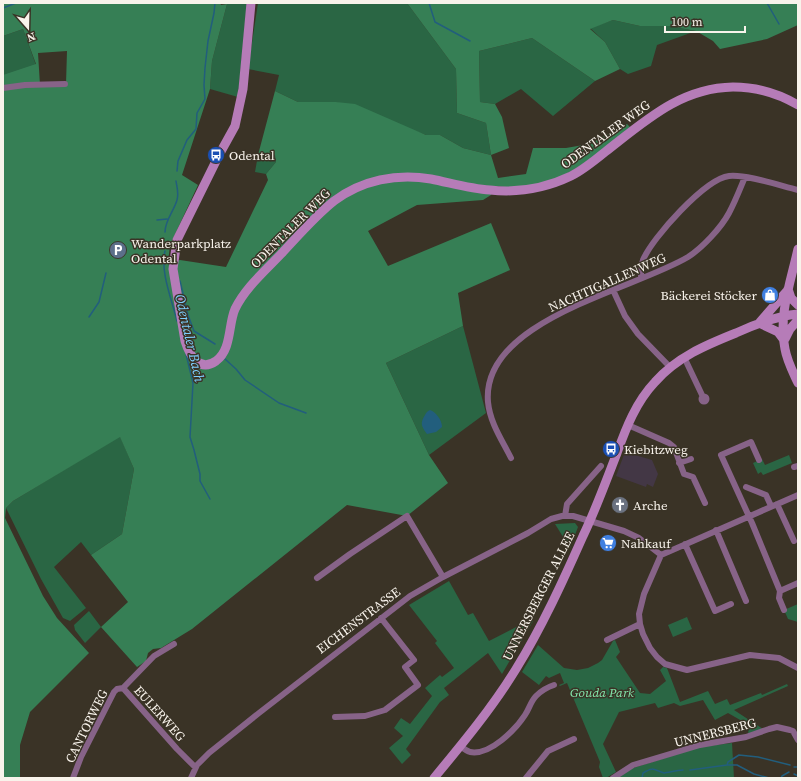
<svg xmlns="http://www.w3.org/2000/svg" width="801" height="781" viewBox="0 0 801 781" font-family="'Source Serif 4',serif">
	<rect width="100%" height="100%" fill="#3a3326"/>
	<path fill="#433745" d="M 625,452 L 652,460 L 658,474 L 653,487 L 647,484 L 646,487 L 616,476 Z"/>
	<path fill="#2a6644" d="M 232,3 L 247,3 L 238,97 L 210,89 L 212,61 L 227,4 Z
		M 258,3 L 407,3 L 456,69 L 457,113 L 486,123 L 491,155 L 463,148 L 440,135 L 426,135 L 336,102 L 298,102 L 275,91 L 279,75 L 248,69 Z
		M 613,20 L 640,26 L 669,26 L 696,31 L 657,45 L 651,66 L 628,74 L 620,69 L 605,42 L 590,28 Z
		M 23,29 L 36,65 L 3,76 L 3,36 Z
		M 532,38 L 595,81 L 553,116 L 521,89 L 495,104 L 480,102 L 479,51 Z
		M 258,155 L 275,155 L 276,162 L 266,174 L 255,172 Z
		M 463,326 L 486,413 L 429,455 L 386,363 Z
		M 120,436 L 134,469 L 122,534 L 91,555 L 81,542 L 54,567 L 86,608 L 70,621 L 63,618 L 41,579 L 6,508 L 13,501 Z
		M 789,455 L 792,463 L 763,475 L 761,472 L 758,474 L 753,463 L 762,459 L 765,465 Z
		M 575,523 L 578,527 L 570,548 L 555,524 Z
		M 449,581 L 468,615 L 473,613 L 489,641 L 528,621 L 533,621 L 502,674 L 488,653 L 444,688 L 449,695 L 440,702 L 406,749 L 411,755 L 402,764 L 389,748 L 403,736 L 394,728 L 401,718 L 410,724 L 432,696 L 425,688 L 440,675 L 442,677 L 454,668 L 435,643 L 437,641 L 409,605 Z
		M 798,604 L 798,622 L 788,619 L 784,610 Z
		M 89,611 L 101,627 L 85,643 L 75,630 L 74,625 Z
		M 687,617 L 692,629 L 673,637 L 668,625 Z
		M 615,640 L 620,652 L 616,657 L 640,693 L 650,694 L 666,681 L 660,670 L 663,667 L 667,668 L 680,702 L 708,691 L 715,704 L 727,699 L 730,705 L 761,693 L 762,695 L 787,684 L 788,686 L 734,710 L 763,729 L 748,734 L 749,725 L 728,713 L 715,720 L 703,700 L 680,706 L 674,703 L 658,708 L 655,703 L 619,712 L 603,744 L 616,772 L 606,778 L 603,778 L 599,767 L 600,762 L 567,683 L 560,686 L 559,685 L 564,683 L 560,673 L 549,678 L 546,676 L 539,685 L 522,672 L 538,645 L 564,668 L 577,670 L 588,668 L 598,663 L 602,660 L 613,641 Z
		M 732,743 L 734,778 L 618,778 L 633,768 L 700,747 Z"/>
	<path fill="#367f55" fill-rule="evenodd" d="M 3,3 L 220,3 L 221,5 L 227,4 L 212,61 L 210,89 L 182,175 L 198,185 L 170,245 L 168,263 L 180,260 L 226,267 L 268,180 L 266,174 L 276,162 L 275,155 L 258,155 L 275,91 L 298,102 L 336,102 L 355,104 L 426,135 L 440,135 L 463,148 L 491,155 L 486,123 L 457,113 L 456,69 L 407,3 L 798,3 L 798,25 L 767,39 L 720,49 L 713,41 L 696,31 L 669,26 L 640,26 L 613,20 L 590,29 L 605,42 L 620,69 L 595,81 L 532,38 L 479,51 L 480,102 L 495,104 L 502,117 L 509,148 L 491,155 L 498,178 L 526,174 L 533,148 L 566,148 L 589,144 L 627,124 L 630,127 C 597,154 565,184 520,188 C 512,188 503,187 495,186 L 491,195 L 483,200 L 417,205 L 368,231 L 388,266 L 491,223 L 510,270 L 458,293 L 463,326 L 386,363 L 429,455 L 448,483 L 407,516 L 347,505 L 192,629 L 161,648 L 153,649 L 148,653 L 146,661 L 137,667 L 101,627 L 128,602 L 91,555 L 122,534 L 134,469 L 120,437 L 13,501 L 6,508 L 5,518 L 43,596 L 57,618 L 89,653 L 30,712 L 20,745 L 20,778 L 3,778 L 3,75 L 36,64 L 23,29 L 3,36 ZM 67,51 L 66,84 L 40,85 L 38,53 Z"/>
	<path fill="#225e7d" d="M 430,410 C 436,412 442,420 442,427 L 436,432 L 427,434 C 421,426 420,423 425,415 C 426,413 427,411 430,410 Z"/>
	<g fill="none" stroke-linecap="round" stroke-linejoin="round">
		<path stroke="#225e7d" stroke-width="1.5" d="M 429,3 L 435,22 L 470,41
			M 767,3 L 779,24
			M 3,8 L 16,3
			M 177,171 L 178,161 L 187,140 L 196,129 L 197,113 L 205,99 L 204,85 L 205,68 L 208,41 L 214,13 L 215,3
			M 157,220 L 167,219
			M 165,232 C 165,220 174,211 177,200 C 179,193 177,188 176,181
			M 165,251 C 160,272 172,300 177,321
			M 180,281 L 188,315 L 194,331 L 215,344
			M 89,317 L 99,302 L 106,273
			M 186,354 L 193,383 L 190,437 L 194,450 L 200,474 L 200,481 L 210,499
			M 225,359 L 236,369 L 245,380 L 279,403 L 306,413
			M 727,765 L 728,762 L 739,755 L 758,757 L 790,765
			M 794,767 L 798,767
			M 690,770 L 727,765 L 737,765 L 754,774 L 769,778
			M 794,774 L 798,776
			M 642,778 L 643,773 C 654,766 654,770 664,773 C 665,773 679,770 683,770
			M 781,778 L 782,776 L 789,772"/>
		<path stroke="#876388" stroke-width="6" d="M 3,88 L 25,85 L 65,84
			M 641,278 C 641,272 641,266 643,260 C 652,238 705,179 729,176 C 746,174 781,186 798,190
			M 613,290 L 625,316 L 638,334 L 670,367
			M 684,357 L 703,397
			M701.5 399a2.5 2.5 0 1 1 5 0a2.5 2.5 0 1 1-5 0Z
			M 628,425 L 669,443 L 674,447 L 684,474 L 693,477 L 705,503
			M 511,458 C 502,440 490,423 488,402 C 481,320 633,290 688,257 C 702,248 721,228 729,213 C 735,202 740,189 745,177
			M 759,460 L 751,442 L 721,455 L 752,523 L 780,591 L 779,598 L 784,610
			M 679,463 L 691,459
			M 794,467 L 798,466
			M 746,487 L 766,495 L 771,506
			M 798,495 L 661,555 L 644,594 L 639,614 L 640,624 L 643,634 L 650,648 L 657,657 L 665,664 L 687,670 L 750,655 L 779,658 L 798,668
			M 777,504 L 794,541
			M 565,516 L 567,504 L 601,466
			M 716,530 L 746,601
			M 685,544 L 715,611 L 731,604
			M 317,578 L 350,554 L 407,516 L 443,577
			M 780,591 L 798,583
			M 607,640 L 640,624
			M 123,688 L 177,749 L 195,767
			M 123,688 L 154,656 L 174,644
			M 335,717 L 365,716 L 385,710 L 418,685 L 405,667 L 414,660 L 381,618
			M 460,746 C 463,748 467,751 470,752 C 490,756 516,729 525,715 C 529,709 531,701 536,696 C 541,691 548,687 554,685
			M 73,778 L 81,757 L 114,692 L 117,689 L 123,688
			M 191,778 L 197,765 L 209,753 L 259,713 L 410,596 L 443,577 L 528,533 L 551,519 L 562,516 L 573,516 L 624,531 L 639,538 L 661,555
			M 526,778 L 548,751 L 574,739
			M 613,778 L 633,765 L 700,745 L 746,737 L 769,729 L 777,727 L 790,730 L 793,731 L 798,740"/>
		<path stroke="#b67cb8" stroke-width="9" d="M 251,3 L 243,89 L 235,126 L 219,155 L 177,240 L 173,269 L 185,341 C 189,354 199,373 216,361 C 232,349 228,325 235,309 C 245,288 265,271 281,254 C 298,236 315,216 334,201 C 362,180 397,173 431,179 C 451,183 470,189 490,190 C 518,193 546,188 571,176 C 583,170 594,161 605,152 C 645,121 680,88 733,87 C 756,87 778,93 798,105
			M 798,249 C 791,281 778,315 785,349 C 787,361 793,372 798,383
			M 788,289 L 791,298 L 798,305
			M 760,322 L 787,291
			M 759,323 L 778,332 L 784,340
			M 785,339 L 790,329 L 798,320
			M 434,778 C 463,743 492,708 516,669 C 542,627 563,581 583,536 C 596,509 606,481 617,453 C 626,428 636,402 655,382 C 677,357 706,345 736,333 C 756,324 776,316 798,314"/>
	</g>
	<defs>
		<g id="bus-disc" transform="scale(0.9)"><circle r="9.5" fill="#1a4fb4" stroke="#3a3326"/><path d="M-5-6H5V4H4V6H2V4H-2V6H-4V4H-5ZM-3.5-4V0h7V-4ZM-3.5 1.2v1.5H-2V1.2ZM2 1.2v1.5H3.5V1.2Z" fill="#fff"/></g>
		<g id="parking-disc" transform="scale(0.9)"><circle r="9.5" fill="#5c6f8a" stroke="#3a3326"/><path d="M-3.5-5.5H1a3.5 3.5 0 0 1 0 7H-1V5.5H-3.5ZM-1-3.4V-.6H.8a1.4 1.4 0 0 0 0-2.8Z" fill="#fff"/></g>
		<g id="shop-disc" transform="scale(0.9)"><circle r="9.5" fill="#3f7fe0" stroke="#3a3326"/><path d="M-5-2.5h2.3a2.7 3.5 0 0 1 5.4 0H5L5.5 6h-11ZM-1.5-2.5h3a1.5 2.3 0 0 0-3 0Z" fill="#fff"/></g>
		<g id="church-disc" transform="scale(0.9)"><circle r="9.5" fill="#6b7280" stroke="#3a3326"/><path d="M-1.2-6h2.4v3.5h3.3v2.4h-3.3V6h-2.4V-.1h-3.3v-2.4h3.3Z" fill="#fff"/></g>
		<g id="supermarket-disc" transform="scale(0.9)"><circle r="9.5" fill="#3f7fe0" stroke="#3a3326"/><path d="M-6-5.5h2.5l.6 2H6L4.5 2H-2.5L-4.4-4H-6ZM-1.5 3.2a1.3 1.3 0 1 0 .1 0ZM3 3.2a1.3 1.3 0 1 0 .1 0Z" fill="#fff"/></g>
	</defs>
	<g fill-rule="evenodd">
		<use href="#bus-disc" x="216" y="155"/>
		<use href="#parking-disc" x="118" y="250"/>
		<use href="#shop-disc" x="770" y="295"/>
		<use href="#bus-disc" x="611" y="449"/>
		<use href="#church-disc" x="620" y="505"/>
		<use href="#supermarket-disc" x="608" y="543"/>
	</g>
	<g text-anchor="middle" stroke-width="3" stroke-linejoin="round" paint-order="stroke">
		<g font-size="13" fill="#f8f3eb" stroke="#3a3326">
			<text transform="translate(605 134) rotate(-36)" y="5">ODENTALER WEG</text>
			<text transform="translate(290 228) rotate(-45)" y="5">ODENTALER WEG</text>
			<text transform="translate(607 282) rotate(-24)" y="5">NACHTIGALLENWEG</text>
			<text transform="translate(538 596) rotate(-63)" y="5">UNNERSBERGER ALLEE</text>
			<text transform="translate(358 620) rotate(-37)" y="5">EICHENSTRASSE</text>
			<text transform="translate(160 713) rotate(48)" y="5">EULERWEG</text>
			<text transform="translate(86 726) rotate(-64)" y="5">CANTORWEG</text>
			<text transform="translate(715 732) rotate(-14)" y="5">UNNERSBERG</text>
		</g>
		<g font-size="13" fill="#f8f3eb" stroke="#3a3326" text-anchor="start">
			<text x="229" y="160">Odental</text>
			<text x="131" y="248">Wanderparkplatz<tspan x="131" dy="15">Odental</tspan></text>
			<text x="757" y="300" text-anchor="end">Bäckerei Stöcker</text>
			<text x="624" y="454">Kiebitzweg</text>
			<text x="633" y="510">Arche</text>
			<text x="621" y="548">Nahkauf</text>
		</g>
		<g font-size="13" font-style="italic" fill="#83e7ab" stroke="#3a3326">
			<text x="602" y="697">Gouda Park</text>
		</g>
		<g font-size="14" font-style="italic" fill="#7ecffd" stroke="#3a3326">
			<text transform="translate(190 338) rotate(77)" y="5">Odentaler Bach</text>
		</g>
	</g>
	<rect width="801" height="781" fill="none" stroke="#f8f3eb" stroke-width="8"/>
	<g transform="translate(28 28) rotate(160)" stroke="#3a3326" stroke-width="3" paint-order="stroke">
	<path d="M0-3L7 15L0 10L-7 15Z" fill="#f8f3eb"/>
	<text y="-6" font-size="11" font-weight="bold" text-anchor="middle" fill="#f8f3eb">N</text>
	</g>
	<path d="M665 26v6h80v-6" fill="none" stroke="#f8f3eb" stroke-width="2"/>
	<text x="671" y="26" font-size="12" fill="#f8f3eb" stroke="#3a3326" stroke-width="3" paint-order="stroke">100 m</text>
</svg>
